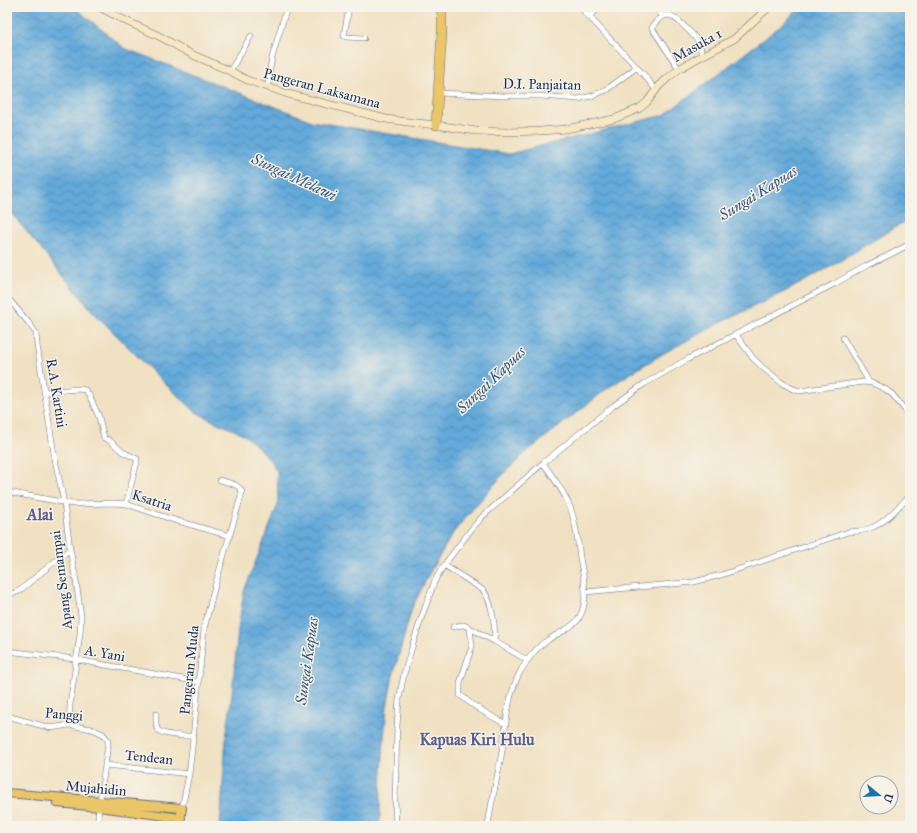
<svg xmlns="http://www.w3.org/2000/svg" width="917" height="833" viewBox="0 0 917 833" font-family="'IM FELL Great Primer',serif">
	<defs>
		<pattern id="water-waves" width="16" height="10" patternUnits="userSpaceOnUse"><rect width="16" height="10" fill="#63a9d9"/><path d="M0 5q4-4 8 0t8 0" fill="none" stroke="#518ab3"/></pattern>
	</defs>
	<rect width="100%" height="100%" fill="#f7f3e8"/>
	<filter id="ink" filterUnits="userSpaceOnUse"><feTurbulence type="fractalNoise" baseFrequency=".025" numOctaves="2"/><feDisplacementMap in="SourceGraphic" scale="8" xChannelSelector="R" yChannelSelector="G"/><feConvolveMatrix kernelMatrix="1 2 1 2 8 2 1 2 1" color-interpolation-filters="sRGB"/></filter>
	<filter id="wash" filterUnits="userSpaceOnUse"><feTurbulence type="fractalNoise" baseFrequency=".012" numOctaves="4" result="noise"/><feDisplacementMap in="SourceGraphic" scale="16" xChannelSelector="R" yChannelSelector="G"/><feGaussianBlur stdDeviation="0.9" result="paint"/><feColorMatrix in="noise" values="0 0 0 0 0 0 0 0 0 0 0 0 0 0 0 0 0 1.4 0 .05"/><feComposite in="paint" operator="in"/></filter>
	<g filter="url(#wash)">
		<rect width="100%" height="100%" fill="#f0e1c2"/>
		<path fill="url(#water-waves)" stroke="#3f6c9c" d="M 7,7 L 74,7 L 124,48 L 312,121 L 509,154 L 664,115 L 708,82 L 778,28 L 801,7 L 910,7 L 910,219 L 889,231 L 830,267 L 792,288 L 714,326 L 664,353 L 636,370 L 608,388 L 528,451 L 506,471 L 466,517 L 453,533 L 430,572 L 412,608 L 393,676 L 387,707 L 384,738 L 380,809 L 380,826 L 220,826 L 226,738 L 232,694 L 238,629 L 244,591 L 278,505 L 277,471 L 269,459 L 254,443 L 241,433 L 215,422 L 196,412 L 163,382 L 94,313 L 7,208 Z"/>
	</g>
	<g filter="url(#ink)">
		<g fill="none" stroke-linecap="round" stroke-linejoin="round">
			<g stroke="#666d81" stroke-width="6">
				<path id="street" d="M 349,7 L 344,36 L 346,37 L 364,38
					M 580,7 L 645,76 L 656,90
					M 654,7 L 663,16
					M 589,17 L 600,7
					M 679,69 L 652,28 C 654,23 662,15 669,15 C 675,16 696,37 699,43 C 701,47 701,52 702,56
					M 230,71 L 251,36
					M 268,87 L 270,68 L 273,54 L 287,7
					M 438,93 L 503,96 L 541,96 L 578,99 L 592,96 L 606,90 L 637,67
					M 7,297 L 28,322 L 36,333 L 37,345 L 54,454 L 64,503 L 70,549 L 76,581 L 81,616 L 80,634 L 70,705 L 69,725
					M 736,335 L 753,358 L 762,367 L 782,383 L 793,389 L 800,391 L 806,390 L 863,382 L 872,383 L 885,389 L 892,394 L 910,416
					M 843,338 L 869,382
					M 44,392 L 78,389 L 85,390 L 89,395 L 99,417 L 104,438 L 109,440 L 123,452 L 137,459 L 137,462 L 126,504
					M 7,492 L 73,504 L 115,503 L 126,504 L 171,519 L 230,536
					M 444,565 L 483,590 C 492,601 496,627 494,641 L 527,660
					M 585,592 L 694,582 L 721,575 L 745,567 L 848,532 C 856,531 866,531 873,527 C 887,522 899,505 910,496
					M 7,594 L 15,593 L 19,591 L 70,549
					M 453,627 L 462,625 L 464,625 L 494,641
					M 470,628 L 472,646 L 460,683 L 460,695 C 474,707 490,716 506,724
					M 7,651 L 67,658 L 199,682
					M 156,714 C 156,719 155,726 158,730 C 164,736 186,736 194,736
					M 7,716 L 51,728 L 69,725 L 92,729 L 103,734 L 108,740 L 108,744 L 100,801
					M 106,765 L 189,774
					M 182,808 L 189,774 L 192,748 L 204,629 L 214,589 L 242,493 C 241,484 228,483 220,480
					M 97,826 L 99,807
					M 396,826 L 395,801 L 397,726 L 399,699 L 404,674 L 412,647 L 421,619 L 435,580 L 444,565 L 470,531 L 482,517 L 543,463 L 613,406 L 644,384 L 688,359 L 834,284 L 866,266 L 889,255 L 910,244
					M 488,826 C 491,801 498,776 502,751 C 506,726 507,698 519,674 C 526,661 535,648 548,640 C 558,633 570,629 578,620 C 583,612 585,603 585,594 C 585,582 582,569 580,558 C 578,541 576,523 570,507 C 564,491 553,477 543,463"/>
			</g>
			<g stroke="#666d81" stroke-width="8">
				<path id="secondary" d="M 99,7 L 126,21 L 159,36 L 191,54 L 230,71 L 247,80 L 288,94 L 386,119 L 408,122 L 436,125 L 476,131 L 507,132 L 541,131 L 566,129 L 614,119 L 640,108 L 647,102 L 659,86 L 669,77 L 679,69 L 698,58 L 734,39 L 769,7"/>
			</g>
			<g stroke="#666d81" stroke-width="10">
				<path id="primary" d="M 7,793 L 182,808 L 179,826
					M 57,803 L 99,807 L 181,818"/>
			</g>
			<g stroke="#666d81" stroke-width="10">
				<path id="highway" d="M 436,125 L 442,33 L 442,16 L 441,7"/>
			</g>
			<use href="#street" stroke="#fff" stroke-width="5"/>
			<use href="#secondary" stroke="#f7e8c3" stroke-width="7"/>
			<use href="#primary" stroke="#eac669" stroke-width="8"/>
			<use href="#highway" stroke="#eac669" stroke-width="9"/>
		</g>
	</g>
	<g text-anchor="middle" stroke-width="3" stroke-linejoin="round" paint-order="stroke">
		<g font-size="14" fill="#1b2f5e" stroke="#f7f3e8">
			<text transform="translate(697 45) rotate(-29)" y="5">Masuka 1</text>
			<text transform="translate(542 84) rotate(1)" y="5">D.I. Panjaitan</text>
			<text transform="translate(322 88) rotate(15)" y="5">Pangeran Laksamana</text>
			<text transform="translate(57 393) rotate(81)" y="5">R.A. Kartini</text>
			<text transform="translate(152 500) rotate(18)" y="5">Ksatria</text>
			<text transform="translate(61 580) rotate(-97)" y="5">Apang Semampai</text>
			<text transform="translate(105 653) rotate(10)" y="5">A. Yani</text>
			<text transform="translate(189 670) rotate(-84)" y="5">Pangeran Muda</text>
			<text transform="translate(64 714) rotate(5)" y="5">Panggi</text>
			<text transform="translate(149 757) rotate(6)" y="5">Tendean</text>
			<text transform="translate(96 788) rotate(5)" y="5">Mujahidin</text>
		</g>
		<g font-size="15" font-style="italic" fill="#315483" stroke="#f7f3e8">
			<text transform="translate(294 177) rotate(25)" y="5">Sungai Melawi</text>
			<text transform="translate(758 193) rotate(-32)" y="5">Sungai Kapuas</text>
			<text transform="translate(491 380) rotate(-44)" y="5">Sungai Kapuas</text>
			<text transform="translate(307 661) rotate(-82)" y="5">Sungai Kapuas</text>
		</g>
		<g font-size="16" font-weight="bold" fill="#5e5d8e" stroke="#f7f3e8">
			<text x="40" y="520">Alai</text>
			<text x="477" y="745">Kapuas Kiri Hulu</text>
		</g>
	</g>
	<rect width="917" height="833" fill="none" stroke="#f7f3e8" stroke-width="24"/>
	<g transform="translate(879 795) rotate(108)"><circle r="19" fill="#f7f3e8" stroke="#9fa5b1"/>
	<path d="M0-3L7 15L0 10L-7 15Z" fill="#1f6fb2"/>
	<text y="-6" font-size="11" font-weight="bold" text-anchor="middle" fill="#1b2f5e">U</text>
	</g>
</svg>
